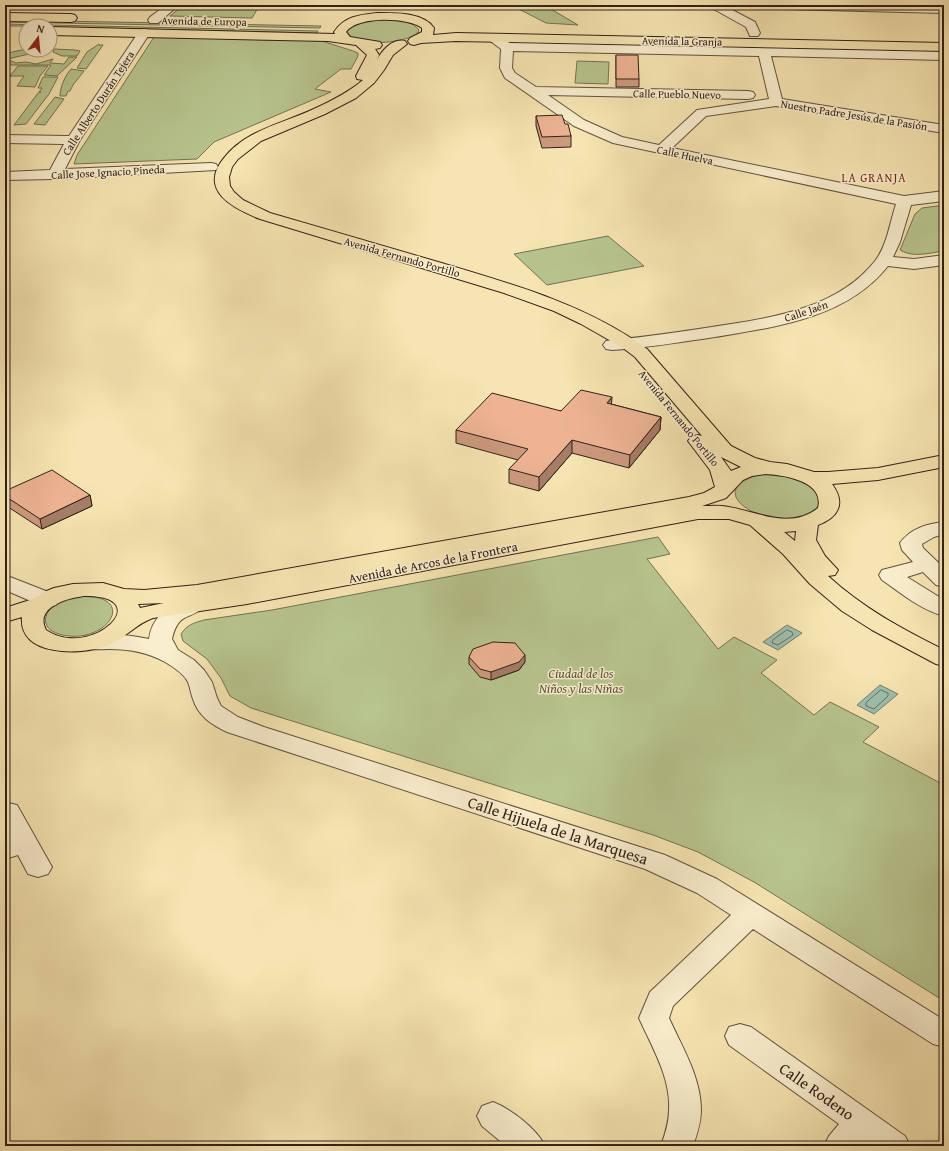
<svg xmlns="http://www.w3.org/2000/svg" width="949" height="1151" viewBox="0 0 949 1151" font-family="'Gentium Book Plus',serif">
	<rect width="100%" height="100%" fill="#f6e5b2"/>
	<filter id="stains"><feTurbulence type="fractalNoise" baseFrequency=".005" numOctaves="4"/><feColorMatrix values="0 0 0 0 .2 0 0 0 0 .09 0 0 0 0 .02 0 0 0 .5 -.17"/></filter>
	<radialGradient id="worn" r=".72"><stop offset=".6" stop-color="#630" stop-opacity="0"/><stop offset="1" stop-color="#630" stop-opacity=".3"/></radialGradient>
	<path fill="#b8c58f" stroke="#747254" d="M 184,5 L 264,5 L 272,6 L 271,8 L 258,8 L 252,18 L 170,16 Z
		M 511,5 L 544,5 L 578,25 L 546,23 Z
		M 388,19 C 399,20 412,21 419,30 L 417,34 C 404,43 354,49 347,31 C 354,19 376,20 388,19 Z
		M 5,20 L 321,26 L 320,28 L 5,22 Z
		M 5,24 L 318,31 L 317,33 L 50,27 L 50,26 L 5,26 Z
		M 154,37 L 322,41 L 353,51 L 358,53 L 358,56 L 351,69 L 341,69 L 315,89 L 331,92 L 214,142 L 197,159 L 74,164 L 77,155 Z
		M 99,44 L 99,45 L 103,45 L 86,69 L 77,68 L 87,52 Z
		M 26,49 L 37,50 L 34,53 L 7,59 L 16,63 L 26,62 L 36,64 L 53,59 L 50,63 L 64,64 L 69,57 L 77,57 L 57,76 L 44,75 L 51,65 L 5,65 L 5,56 L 12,52 Z
		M 54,49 L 75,50 L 80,51 L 77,56 L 62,56 L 53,52 Z
		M 577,61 L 609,62 L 608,84 L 575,83 Z
		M 18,66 L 48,66 L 40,76 L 35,87 L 17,86 L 24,76 L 10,76 Z
		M 71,69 L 84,71 L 73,85 L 70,91 L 68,91 L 66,96 L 60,96 C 60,87 65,76 71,69 Z
		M 43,77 L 58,77 L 49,94 L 26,124 L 14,125 L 38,93 L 41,92 L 39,92 L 42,88 L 38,88 Z
		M 55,97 L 64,99 L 45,125 L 34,124 Z
		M 944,205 L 944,251 C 929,253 913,258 900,250 L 915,214 L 922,208 Z
		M 608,236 L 644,266 L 547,285 L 514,254 Z
		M 761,474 C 781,473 818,477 820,503 C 818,506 815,510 812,512 C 777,537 693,492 761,474 Z
		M 658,537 L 670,554 L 647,559 L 718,649 L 734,637 L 777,660 L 761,673 L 814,715 L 830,702 L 879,727 L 863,742 L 944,785 L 944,1001 L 754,882 L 698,852 L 653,835 L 251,708 L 230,696 L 221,678 L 207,659 L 183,641 L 181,634 C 187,625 193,623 204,620 L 272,610 Z
		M 78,596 C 143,594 105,648 59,634 C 38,628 44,609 60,602 C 66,599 72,598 78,596 Z"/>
	<path fill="#9dbfae" stroke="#727f72" d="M 787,625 L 802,633 L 778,650 L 763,642 Z
		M 880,685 L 898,694 L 874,714 L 857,705 Z"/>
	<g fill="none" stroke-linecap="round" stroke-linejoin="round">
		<path stroke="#677064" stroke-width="1" d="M 787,630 L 792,632 L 793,635 L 778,645 L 772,643 L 773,640 Z
			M 881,690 L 888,693 L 888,696 L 874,709 L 866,706 L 866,703 Z"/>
		<g stroke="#62513f" stroke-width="2">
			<path id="minor" d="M 166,5 L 179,5 L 158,23 L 150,23 L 148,20 L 150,17 Z
				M 708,5 L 723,5 L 755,22 L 760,33 L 758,36 L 750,36 L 746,27 L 710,7 Z
				M 741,5 L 944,5 L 944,13 L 747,8 L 743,7 Z
				M 144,29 L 148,30 L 150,33 L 80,140 L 65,169 L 211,163 L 216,164 L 218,167 L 216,170 L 54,179 L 5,180 L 5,172 L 50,170 L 64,144 L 5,143 L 5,135 L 69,136 L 140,30 Z
				M 495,36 L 510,43 L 944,52 L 944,60 L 771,56 L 782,99 L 944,125 L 944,133 L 776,106 L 706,116 L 672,148 L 904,196 L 944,191 L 944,201 L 911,205 L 900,242 L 893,257 L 914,259 L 944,255 L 944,265 L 914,269 L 888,266 C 847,318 776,327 715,337 C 681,342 646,348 612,350 L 606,349 L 603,345 L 606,341 L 612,340 C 646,337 679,332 712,327 C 769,318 836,310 875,261 C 887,246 890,222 896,204 L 613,143 L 574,126 L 505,78 L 500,68 L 501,49 L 489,40 L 491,37 ZM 513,51 L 759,56 L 769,99 L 697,110 L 659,145 L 622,137 L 584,120 L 548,95 L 748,99 L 753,98 L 755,95 L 753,92 L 748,91 L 536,87 L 515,73 L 512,68 Z
				M 944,522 L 944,534 L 934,537 L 922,544 L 923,548 L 944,568 L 944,587 L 936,585 L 923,572 L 907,577 L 944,600 L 944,616 C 921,610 901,593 882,580 L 879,575 L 882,570 L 913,562 L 902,550 L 900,543 C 911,528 927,524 944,522 Z
				M 5,575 L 56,595 L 59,600 L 56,605 L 48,607 L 40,605 L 5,590 Z
				M 193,598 L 201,600 L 204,605 C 192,622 179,609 172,639 L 178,650 L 194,660 L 204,670 L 212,682 L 217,698 L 221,706 L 238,717 L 264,727 L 665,855 L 717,879 L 944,1020 L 944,1047 L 933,1044 L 753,929 L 673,1006 L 669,1018 C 682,1047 701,1077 701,1110 C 701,1123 697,1134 693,1146 L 661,1146 C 665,1134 669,1123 669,1110 C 671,1078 652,1047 639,1018 L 650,992 L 731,915 L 697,893 L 645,869 L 227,732 C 212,725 198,716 193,699 C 191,694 190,687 188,682 C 184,674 172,666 165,662 C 147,652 129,649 109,649 C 100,649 93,650 85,648 L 81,643 L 85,638 C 106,632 128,635 149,639 C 152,615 171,604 193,598 Z
				M 8,803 L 17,805 L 52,867 L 48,874 L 38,877 L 28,874 L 18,855 L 5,859 L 5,839 L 9,838 L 5,831 L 5,804 Z
				M 740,1024 L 751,1027 L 905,1136 L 910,1146 L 869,1146 L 863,1142 L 860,1146 L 824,1146 L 829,1136 L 839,1124 L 729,1045 L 725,1036 L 729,1027 Z
				M 493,1102 C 511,1109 537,1129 545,1146 L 506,1146 L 482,1126 L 477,1116 L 482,1106 Z"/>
		</g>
		<g stroke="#312019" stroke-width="2">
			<path id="major" d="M 5,13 L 71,14 L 75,15 L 77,18 L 75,21 L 71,22 L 5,21 Z
				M 377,13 C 395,13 423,12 434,28 L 433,35 L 456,33 L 944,43 L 944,51 L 456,41 L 421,43 L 414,45 L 410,44 L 408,41 L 410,38 L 422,32 L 422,28 C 408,17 357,16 346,32 L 350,37 L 380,42 L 382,45 L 380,48 L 375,49 L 379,55 L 377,60 C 382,50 393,38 405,41 L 407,44 L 393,55 L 384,70 L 374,83 L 356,98 L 325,114 L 261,141 L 238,159 L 232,167 L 229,177 L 230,186 L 234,192 L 243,200 L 270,213 C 329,230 387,247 445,264 C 515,285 587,305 647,349 L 731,446 L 755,458 L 770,462 L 787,464 L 814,472 L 828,472 L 878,468 L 944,455 L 944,467 L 878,480 L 832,484 C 846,503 839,517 818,525 L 816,540 L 825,556 L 838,570 L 835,575 L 828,576 C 863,608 902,629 944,650 L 944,666 L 936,664 L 872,630 L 842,611 L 810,584 L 783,554 L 750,525 L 729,519 L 698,519 L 247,604 L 153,618 C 135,624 124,640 106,646 C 81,655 18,657 22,617 L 5,622 L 5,608 L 33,599 L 44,592 L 54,588 L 73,584 L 103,583 L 124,589 L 144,590 L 197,585 L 689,497 L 704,493 L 715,487 L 710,470 L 688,441 L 691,437 L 698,435 L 702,436 L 635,357 L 623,348 L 581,324 L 554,311 L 504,293 L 260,219 C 232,208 198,190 224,158 C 231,149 241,141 252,135 C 272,124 295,118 316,108 C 333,100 349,92 363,80 L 357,79 L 356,76 L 367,55 L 356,45 L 328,41 L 50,35 L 50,27 L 335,34 L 334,32 C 345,16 359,15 377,13 ZM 721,457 L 741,467 L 731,471 ZM 765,474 C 784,475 825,481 818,508 C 791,530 758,512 729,507 C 720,505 711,506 702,506 L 726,498 L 743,480 L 752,476 ZM 796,531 L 795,541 L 784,532 ZM 84,596 C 159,595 92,661 46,630 C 34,607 68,598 84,596 ZM 164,603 L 140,608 L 138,604 Z"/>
		</g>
		<use href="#minor" fill="#f9eecd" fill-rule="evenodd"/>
		<use href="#major" fill="#f6e5b2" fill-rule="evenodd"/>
	</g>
	<path fill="#cc9a7e" stroke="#312019" d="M 616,55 L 639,79 L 639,87 L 616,87 Z
		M 536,116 L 565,124 L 571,136 L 571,147 L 542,148 L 536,126 Z
		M 611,404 L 661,417 L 660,430 L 629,468 L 572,453 L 539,491 L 509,483 L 509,469 L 518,460 L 456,443 L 456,430 L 561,411 Z
		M 5,491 L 90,495 L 92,506 L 42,529 L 5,505 Z
		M 469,657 L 525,662 L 519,670 L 491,680 L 480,677 L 469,664 Z"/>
	<path fill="#a67d67" stroke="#312019" d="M 612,397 L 611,410 L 607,403 Z
		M 661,417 L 660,430 L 629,468 L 630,455 Z
		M 572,440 L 572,453 L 539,491 L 539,477 Z
		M 90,495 L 92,506 L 42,529 L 40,519 Z
		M 525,655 L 525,662 L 519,670 L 491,680 L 491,672 Z"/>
	<path fill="#edb393" stroke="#312019" d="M 616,55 L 638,55 L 639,79 L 616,79 Z
		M 562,115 L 565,124 L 568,124 L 571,136 L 542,137 L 536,116 Z
		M 581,390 L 612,397 L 607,403 L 661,417 L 630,455 L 572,440 L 539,477 L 509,469 L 528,449 L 456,430 L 492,393 L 561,411 Z
		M 52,470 L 90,495 L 40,519 L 5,496 L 5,491 Z
		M 493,642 L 515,643 L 525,655 L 519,662 L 491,672 L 480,669 L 469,657 L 473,649 Z"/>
	<g text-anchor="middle" stroke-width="3" stroke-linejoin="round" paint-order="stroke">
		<g font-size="11" fill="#312019" stroke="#f9eecd">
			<text transform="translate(204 21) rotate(1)" y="4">Avenida de Europa</text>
			<text transform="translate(682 41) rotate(1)" y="4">Avenida la Granja</text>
			<text transform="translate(677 94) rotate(1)" y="4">Calle Pueblo Nuevo</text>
			<text transform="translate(98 103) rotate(-57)" y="4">Calle Alberto Durán Tejera</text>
			<text transform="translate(854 115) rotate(9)" y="4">Nuestro Padre Jesús de la Pasión</text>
			<text transform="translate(685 155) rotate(12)" y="4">Calle Huelva</text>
			<text transform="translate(108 172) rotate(-3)" y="4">Calle Jose Ignacio Pineda</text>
			<text transform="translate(402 257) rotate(16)" y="4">Avenida Fernando Portillo</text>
			<text transform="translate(806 311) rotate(-19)" y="4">Calle Jaén</text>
			<text transform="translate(679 418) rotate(51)" y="4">Avenida Fernando Portillo</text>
		</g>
		<g font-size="12" letter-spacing="1" fill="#7a1f14" stroke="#f9eecd">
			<text x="874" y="182">LA GRANJA</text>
		</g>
		<g font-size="13" fill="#312019" stroke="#f9eecd">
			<text transform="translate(433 562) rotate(-11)" y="5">Avenida de Arcos de la Frontera</text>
		</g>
		<g font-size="13" font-style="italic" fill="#5a523c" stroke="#f9eecd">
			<text x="581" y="678">Ciudad de los<tspan x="581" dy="15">Niños y las Niñas</tspan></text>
		</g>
		<g font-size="16" fill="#312019" stroke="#f9eecd">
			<text transform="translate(558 830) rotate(18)" y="6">Calle Hijuela de la Marquesa</text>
			<text transform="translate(817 1091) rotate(35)" y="6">Calle Rodeno</text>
		</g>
	</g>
	<rect width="949" height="1151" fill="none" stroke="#f6e5b2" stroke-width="20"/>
	<rect x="6" y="6" width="937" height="1139" fill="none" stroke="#312019" stroke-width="2"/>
	<rect x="10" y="10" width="929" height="1131" fill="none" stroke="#312019"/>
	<g transform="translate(38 38) rotate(16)"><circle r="19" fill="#f9eecd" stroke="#a99c85"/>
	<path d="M0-3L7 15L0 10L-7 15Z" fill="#8f2418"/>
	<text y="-6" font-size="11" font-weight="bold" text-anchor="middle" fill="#312019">N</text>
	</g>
	<rect width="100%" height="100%" filter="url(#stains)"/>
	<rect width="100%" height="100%" fill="url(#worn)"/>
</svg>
